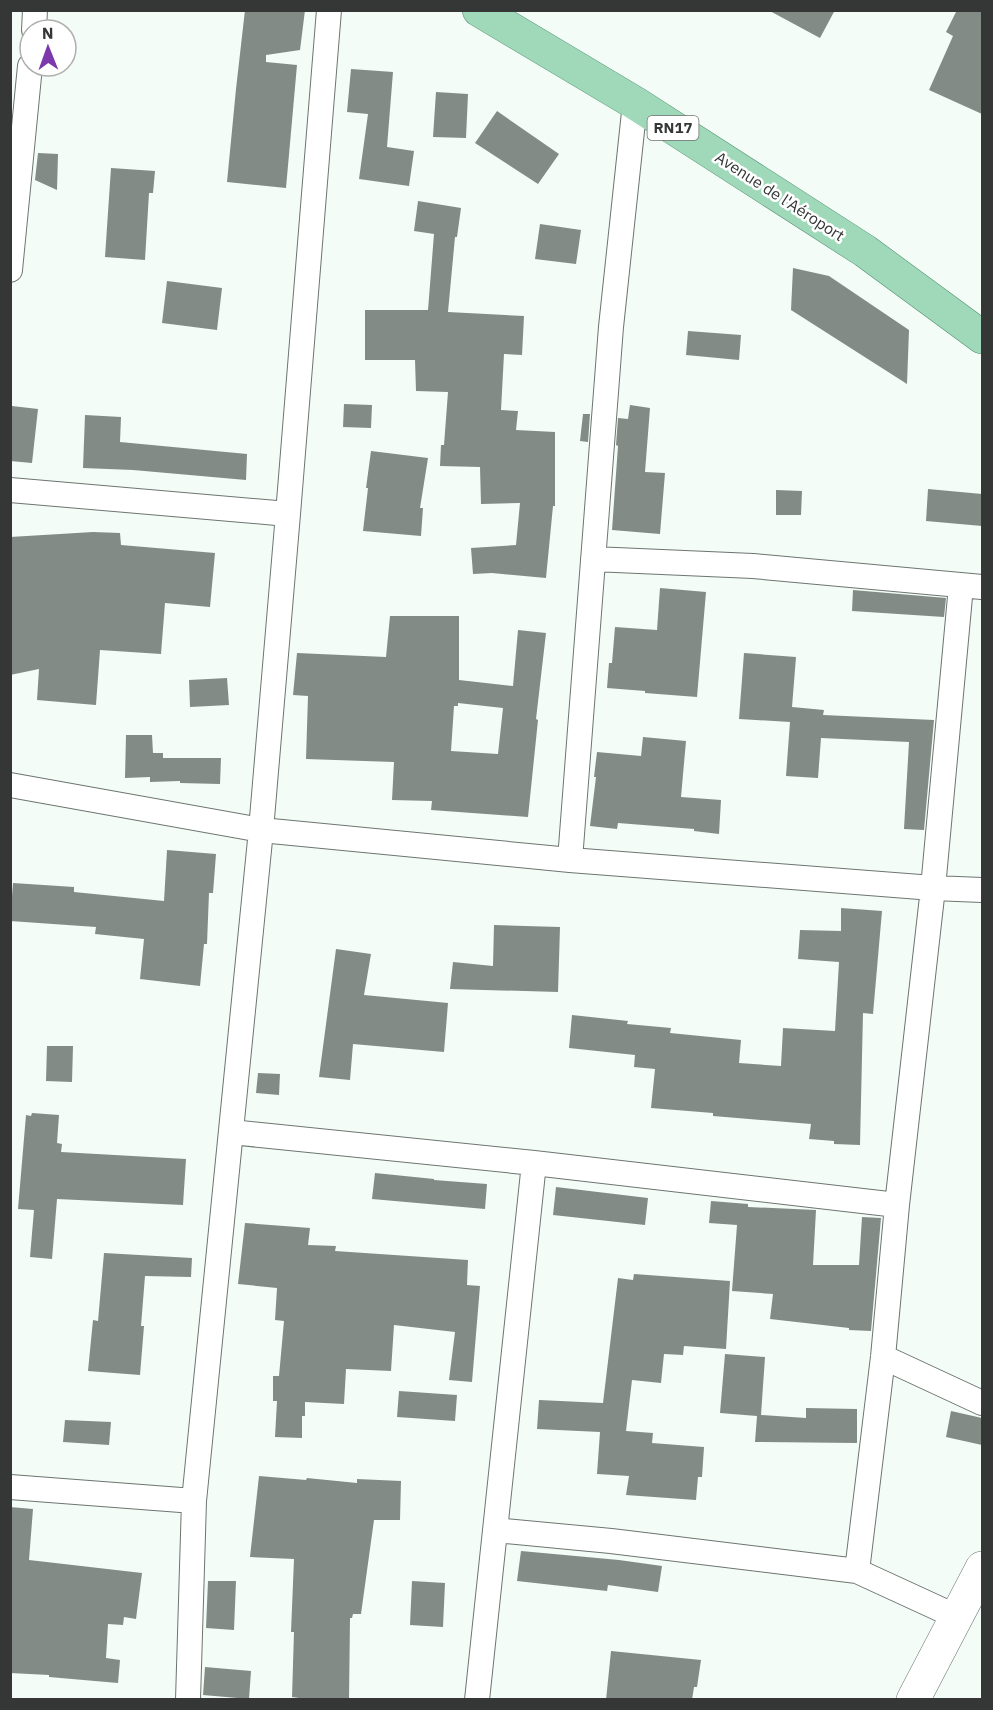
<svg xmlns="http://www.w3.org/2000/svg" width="993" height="1710" viewBox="0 0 993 1710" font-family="'IBM Plex Sans',sans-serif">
	<rect width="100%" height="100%" fill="#f3fcf7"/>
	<path fill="#838b86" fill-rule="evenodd" d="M 245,10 L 305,10 L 300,50 L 266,55 L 266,62 L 297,65 L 286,188 L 227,182 L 236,89 Z
		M 768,10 L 835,10 L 820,38 Z
		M 957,10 L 982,10 L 982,114 L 929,90 L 953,36 L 946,32 Z
		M 351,69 L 393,72 L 387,147 L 414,151 L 409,186 L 359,179 L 368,114 L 347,112 Z
		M 436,92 L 468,94 L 466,138 L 433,137 Z
		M 497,111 L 559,154 L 538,184 L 475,143 Z
		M 38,153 L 58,154 L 57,190 L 35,180 Z
		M 111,168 L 155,171 L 153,193 L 149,193 L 145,260 L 105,257 Z
		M 418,201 L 461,208 L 457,237 L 455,237 L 448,312 L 524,316 L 522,355 L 504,354 L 501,410 L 518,411 L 516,430 L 555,432 L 555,506 L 553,506 L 546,578 L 492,573 L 473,574 L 471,548 L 516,545 L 520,503 L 481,504 L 480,467 L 440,466 L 441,445 L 444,445 L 448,392 L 416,391 L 415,360 L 365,360 L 365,310 L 428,310 L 434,234 L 414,231 Z
		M 540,224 L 581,230 L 576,264 L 535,259 Z
		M 793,268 L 829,276 L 909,330 L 907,384 L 791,310 Z
		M 167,281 L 222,288 L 217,330 L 162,323 Z
		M 688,331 L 741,335 L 739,360 L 686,355 Z
		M 344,404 L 372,405 L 371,428 L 343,427 Z
		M 630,405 L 650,408 L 645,472 L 665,473 L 660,534 L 612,530 L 618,446 L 616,445 L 618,418 L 628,419 Z
		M 12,406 L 38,409 L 32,463 L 10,461 Z
		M 583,414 L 590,414 L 588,442 L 580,441 Z
		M 85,415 L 121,417 L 120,442 L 247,454 L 246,480 L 133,470 L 83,468 Z
		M 371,451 L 428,458 L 420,508 L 423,508 L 421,536 L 363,531 L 368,488 L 366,488 Z
		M 928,489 L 982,494 L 982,526 L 926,521 Z
		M 776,490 L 802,491 L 801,515 L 776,515 Z
		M 93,532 L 120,533 L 121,545 L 215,553 L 210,607 L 165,603 L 161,654 L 100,650 L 96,705 L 37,700 L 39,669 L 10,675 L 10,537 Z
		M 660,588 L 706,592 L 697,697 L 645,693 L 645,691 L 607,688 L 609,663 L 612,663 L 615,627 L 657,630 Z
		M 853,590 L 946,598 L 944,617 L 852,611 Z
		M 390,616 L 459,616 L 459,680 L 513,686 L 518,630 L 546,633 L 536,719 L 538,720 L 528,817 L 431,810 L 432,801 L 392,800 L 394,762 L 306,759 L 308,696 L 293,695 L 297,653 L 386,657 ZM 458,703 L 503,708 L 498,754 L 451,751 L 454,706 L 458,706 Z
		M 744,653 L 796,657 L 792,707 L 824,710 L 823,715 L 934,720 L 924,830 L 904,829 L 909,742 L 821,738 L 818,778 L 786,776 L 790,722 L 739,719 Z
		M 227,678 L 229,705 L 190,707 L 189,680 Z
		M 126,735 L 152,735 L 153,753 L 163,753 L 163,758 L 221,758 L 220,784 L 180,783 L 180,781 L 150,782 L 150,777 L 125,778 Z
		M 643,737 L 686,741 L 681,797 L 721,800 L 719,834 L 694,831 L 694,829 L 618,823 L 617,829 L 590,826 L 596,777 L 594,777 L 597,752 L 641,756 Z
		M 167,850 L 216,854 L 213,893 L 209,893 L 207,944 L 204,944 L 200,986 L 140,979 L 144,939 L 95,934 L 96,927 L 10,921 L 13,883 L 74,887 L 74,892 L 164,901 Z
		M 841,908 L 882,911 L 873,1014 L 863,1013 L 860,1145 L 834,1144 L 834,1141 L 809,1139 L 811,1124 L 713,1116 L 713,1113 L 651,1108 L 655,1069 L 634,1067 L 635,1055 L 569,1048 L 572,1015 L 628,1021 L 627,1024 L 671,1028 L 670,1033 L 741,1040 L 739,1063 L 781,1066 L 783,1028 L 835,1031 L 839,962 L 798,959 L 800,930 L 841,931 Z
		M 494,925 L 560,927 L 558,992 L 450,989 L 453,962 L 493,966 Z
		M 336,949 L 371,954 L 364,995 L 448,1003 L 444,1052 L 353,1044 L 350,1080 L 319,1077 Z
		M 47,1046 L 73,1046 L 72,1082 L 46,1081 Z
		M 258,1073 L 280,1074 L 279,1095 L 256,1093 Z
		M 32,1113 L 59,1115 L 57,1143 L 62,1144 L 61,1152 L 186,1159 L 183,1205 L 57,1199 L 52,1259 L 30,1257 L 34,1210 L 18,1209 L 26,1115 L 31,1116 Z
		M 375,1173 L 434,1179 L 434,1180 L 487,1184 L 485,1209 L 372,1199 Z
		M 556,1187 L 648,1198 L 645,1225 L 553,1215 Z
		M 711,1201 L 748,1204 L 748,1207 L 816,1210 L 813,1265 L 859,1265 L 862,1217 L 881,1218 L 871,1331 L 849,1330 L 849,1328 L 770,1319 L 773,1294 L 732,1291 L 737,1225 L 709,1223 Z
		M 245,1223 L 310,1228 L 308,1245 L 336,1246 L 335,1251 L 468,1260 L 467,1285 L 480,1286 L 472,1382 L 449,1380 L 455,1332 L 394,1325 L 391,1371 L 346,1369 L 344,1404 L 305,1402 L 305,1416 L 302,1416 L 302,1438 L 275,1437 L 277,1401 L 273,1401 L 273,1376 L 279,1376 L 284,1321 L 275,1320 L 277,1288 L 238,1284 Z
		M 104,1253 L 192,1258 L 191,1277 L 145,1276 L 141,1326 L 144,1326 L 140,1375 L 88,1371 L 93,1320 L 98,1321 Z
		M 634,1274 L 730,1281 L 726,1349 L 684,1346 L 683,1355 L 664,1354 L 661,1383 L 632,1380 L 626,1431 L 653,1433 L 652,1443 L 704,1447 L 702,1477 L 698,1477 L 696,1500 L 626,1495 L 629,1476 L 597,1474 L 600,1432 L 537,1429 L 539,1400 L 603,1403 L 618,1278 L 633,1280 Z
		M 725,1354 L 765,1357 L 761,1415 L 806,1418 L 806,1408 L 857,1409 L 857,1443 L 755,1442 L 757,1416 L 720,1413 Z
		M 399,1391 L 457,1395 L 455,1421 L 397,1417 Z
		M 951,1411 L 982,1418 L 982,1445 L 946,1437 Z
		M 65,1420 L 111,1422 L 109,1445 L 63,1442 Z
		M 259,1476 L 306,1480 L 307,1478 L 357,1483 L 357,1479 L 401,1481 L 400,1520 L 374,1520 L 361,1614 L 353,1614 L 352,1618 L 350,1618 L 349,1700 L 313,1700 L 292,1697 L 294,1632 L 291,1632 L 294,1559 L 250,1557 Z
		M 10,1507 L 33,1509 L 29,1560 L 142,1573 L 136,1619 L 124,1617 L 123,1625 L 108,1624 L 106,1658 L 120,1660 L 118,1683 L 49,1677 L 49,1675 L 10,1673 Z
		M 521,1551 L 619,1560 L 662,1566 L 658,1592 L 608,1585 L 607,1591 L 517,1581 Z
		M 208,1581 L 236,1581 L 234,1630 L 206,1628 Z
		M 412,1581 L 445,1583 L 443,1627 L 410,1625 Z
		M 611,1651 L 701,1660 L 697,1687 L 694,1687 L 692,1700 L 606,1700 Z
		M 205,1667 L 251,1671 L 249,1699 L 203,1695 Z"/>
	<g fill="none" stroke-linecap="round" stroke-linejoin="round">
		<g stroke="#6d7570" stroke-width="26">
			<path id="street" d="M 34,30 L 35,10
				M 10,270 L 30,66
				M 10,490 L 288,514
				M 593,559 L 753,566 L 982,587
				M 10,785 L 261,830 L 570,860 L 933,888 L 982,890
				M 570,860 L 611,327 L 635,103
				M 231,1132 L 534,1163 L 897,1205
				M 883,1357 L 982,1403
				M 10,1487 L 194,1501
				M 495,1530 L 611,1541 L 857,1571 L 957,1617
				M 857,1571 L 883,1357 L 897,1205 L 933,888 L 961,586
				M 188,1700 L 194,1501 L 261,830 L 288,514 L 329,10
				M 477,1700 L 534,1163"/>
		</g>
		<g stroke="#6d7570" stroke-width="34">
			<path id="secondary" d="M 913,1700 L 982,1568"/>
		</g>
		<g stroke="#518f6e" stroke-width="34">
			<path id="primary" d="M 479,10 L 635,103 L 865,251 L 982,337"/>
		</g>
		<use href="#street" stroke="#fff" stroke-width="24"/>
		<use href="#secondary" stroke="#fff" stroke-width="33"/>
		<use href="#primary" stroke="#a0d8ba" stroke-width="33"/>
	</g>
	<g text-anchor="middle" stroke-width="5" stroke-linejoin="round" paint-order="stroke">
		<rect fill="#fff" stroke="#717372" stroke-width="1.5" x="647.5" y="116" width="51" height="24" rx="4.5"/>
		<g font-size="15" font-weight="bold" fill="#343735">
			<text x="673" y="133">RN17</text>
		</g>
		<g font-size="16" fill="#343735" stroke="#fff">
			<text transform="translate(780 196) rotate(33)" y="6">Avenue de l'Aéroport</text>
		</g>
	</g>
	<rect width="993" height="1710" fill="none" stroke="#343735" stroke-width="24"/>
	<g transform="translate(48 48) rotate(359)"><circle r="28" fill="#ffffff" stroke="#aeafae" stroke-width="1.5"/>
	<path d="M0-4.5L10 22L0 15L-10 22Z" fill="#7d38ab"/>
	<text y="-9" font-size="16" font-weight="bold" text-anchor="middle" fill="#343735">N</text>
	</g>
</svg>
